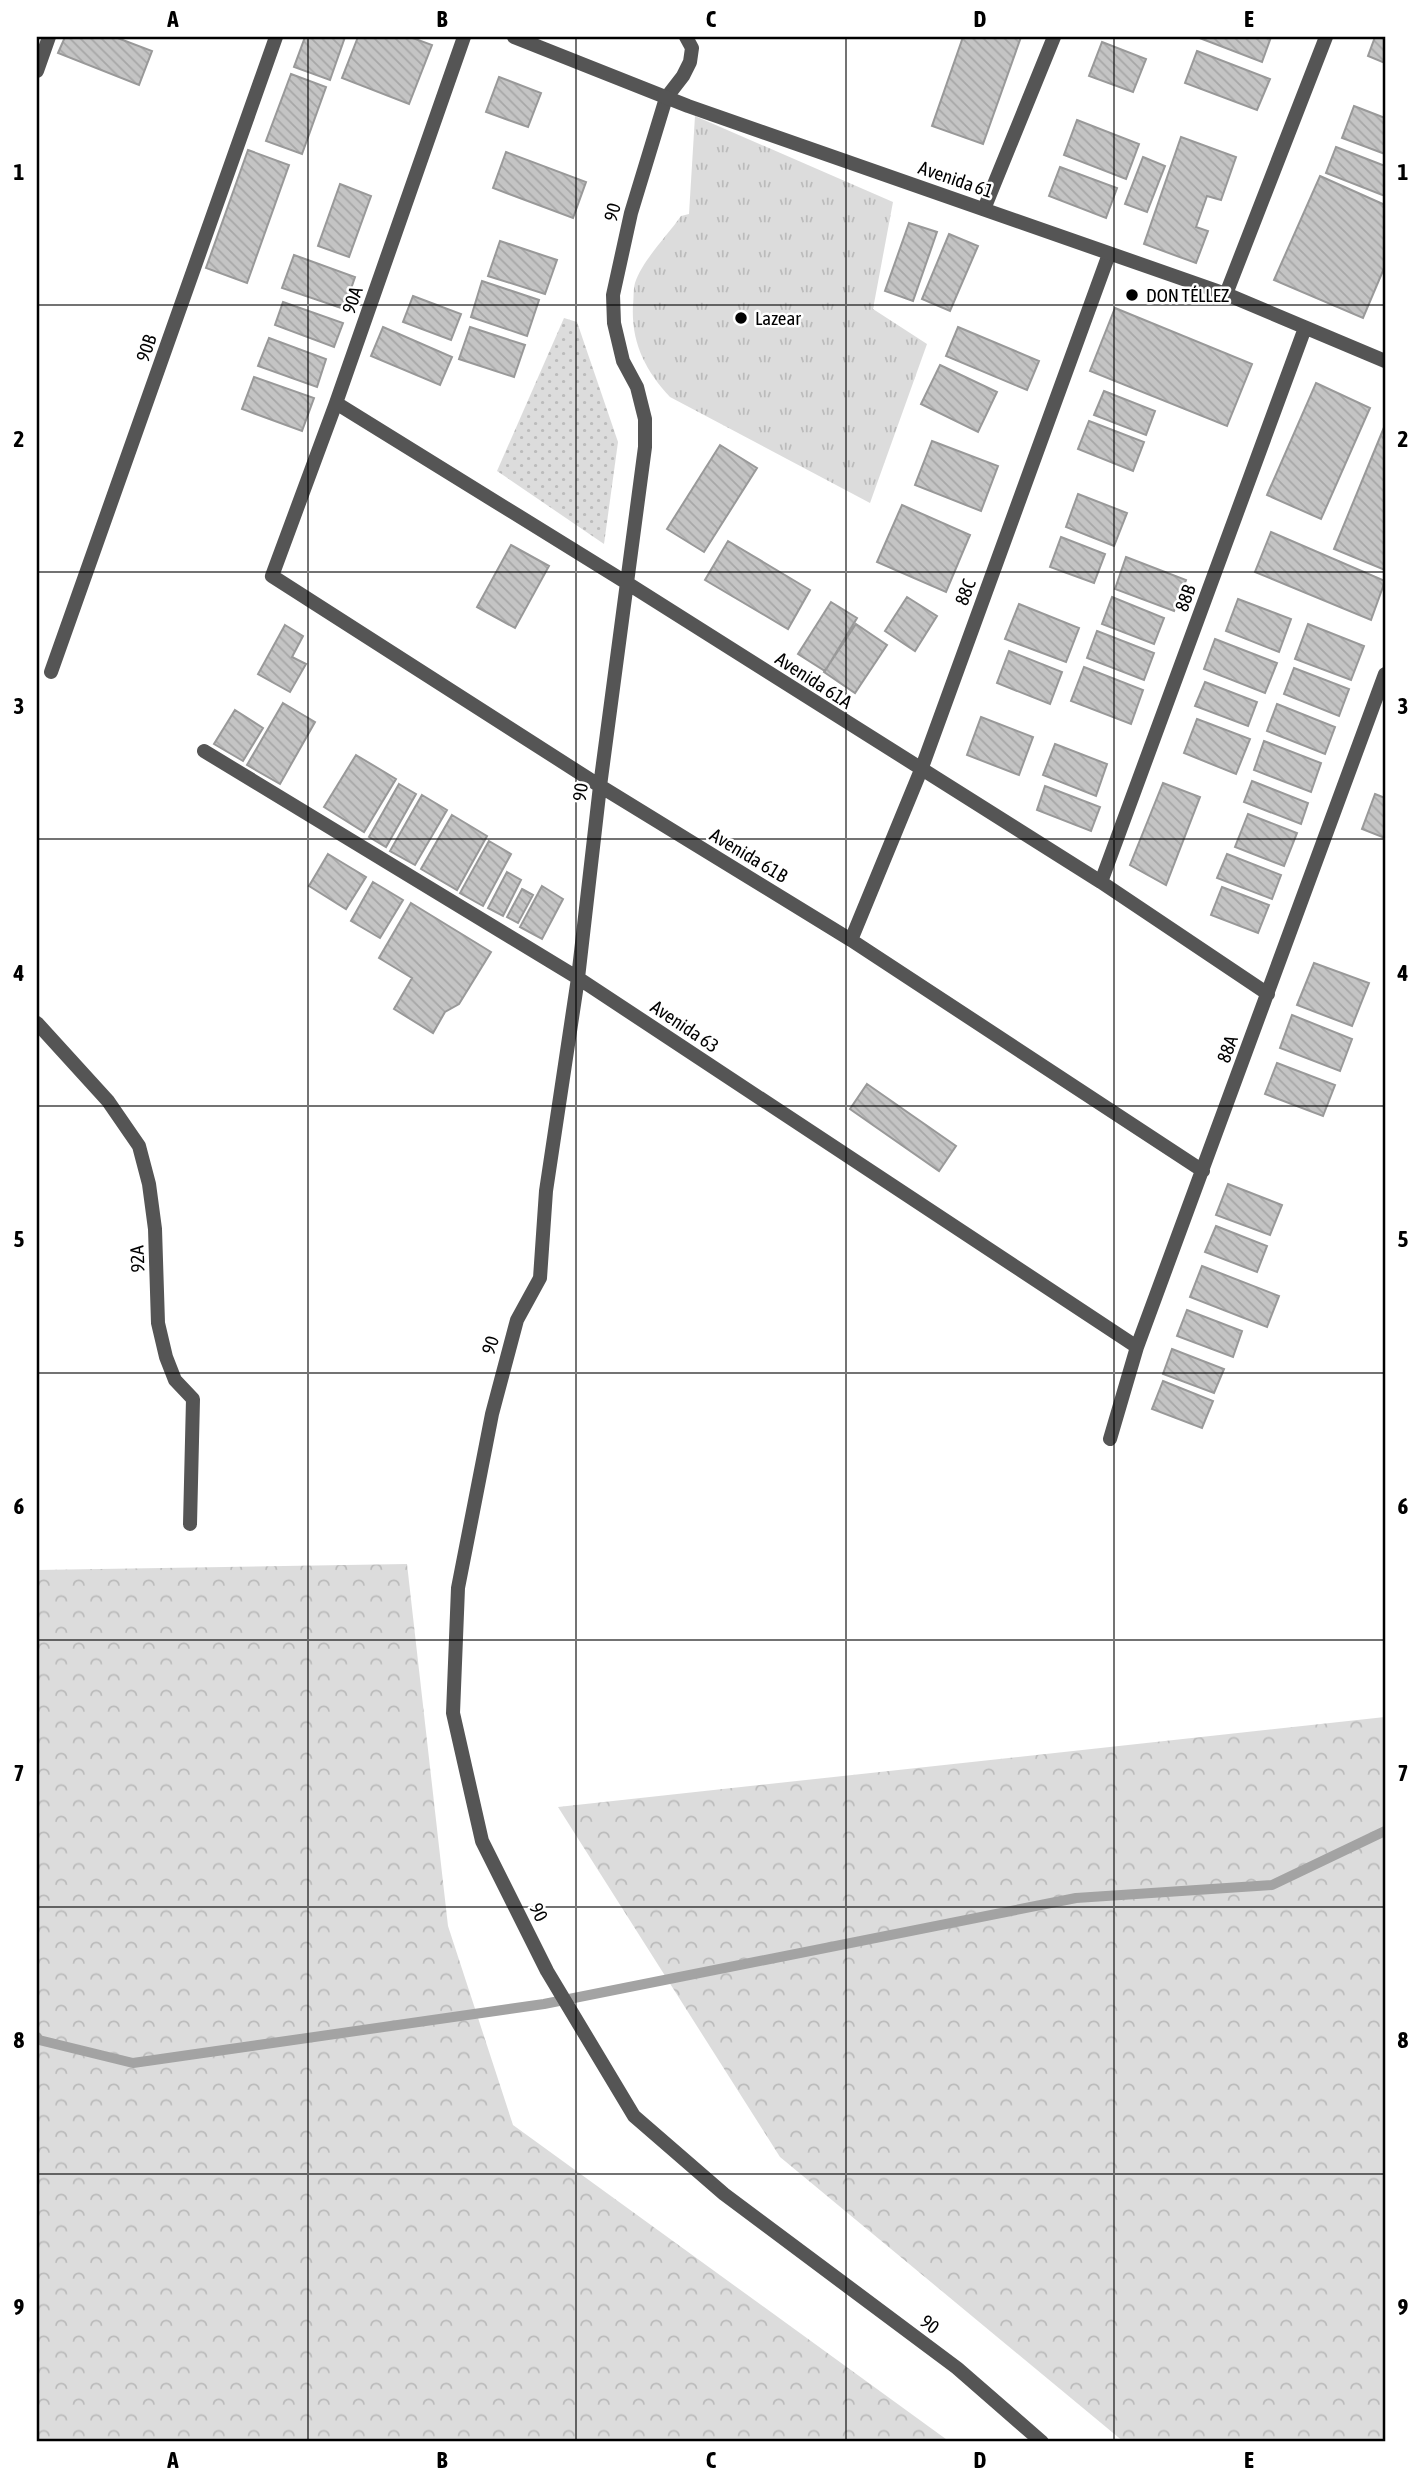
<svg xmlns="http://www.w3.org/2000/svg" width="1422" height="2479" viewBox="0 0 1422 2479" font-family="'Asap Condensed',sans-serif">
	<defs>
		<pattern id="grass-dots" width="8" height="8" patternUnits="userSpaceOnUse" patternTransform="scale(1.75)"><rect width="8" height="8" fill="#dcdcdc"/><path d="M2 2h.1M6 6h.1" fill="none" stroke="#bbb" stroke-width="1.8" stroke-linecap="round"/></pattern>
		<pattern id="forest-crowns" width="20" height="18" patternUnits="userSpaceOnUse" patternTransform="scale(1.75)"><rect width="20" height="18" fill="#dcdcdc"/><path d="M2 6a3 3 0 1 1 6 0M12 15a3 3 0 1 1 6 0" fill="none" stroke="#bbb"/></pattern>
		<pattern id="park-tufts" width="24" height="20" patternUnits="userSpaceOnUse" patternTransform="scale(1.75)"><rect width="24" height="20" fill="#dcdcdc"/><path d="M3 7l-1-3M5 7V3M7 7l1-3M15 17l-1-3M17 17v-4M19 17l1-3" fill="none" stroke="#bbb"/></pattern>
		<pattern id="building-back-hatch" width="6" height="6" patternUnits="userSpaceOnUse" patternTransform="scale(1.75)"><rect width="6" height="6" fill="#c4c4c4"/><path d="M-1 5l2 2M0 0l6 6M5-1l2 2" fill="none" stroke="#a7a7a7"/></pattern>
	</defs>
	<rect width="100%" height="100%" fill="#fff"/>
	<path fill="url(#grass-dots)" d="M 564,318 L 577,322 L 618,442 L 604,544 L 497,471 Z"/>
	<path fill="url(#forest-crowns)" d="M 407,1564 L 448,1926 L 513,2125 L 950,2442 L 37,2442 L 37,1570 Z
		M 1385,1717 L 1385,2442 L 1124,2442 L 780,2157 L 558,1807 Z"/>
	<path fill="url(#park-tufts)" d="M 695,116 L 893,202 L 873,309 L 927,344 L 870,503 L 670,397 C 645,370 631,342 633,305 C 634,298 633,290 635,283 C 642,261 667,236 681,216 L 689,214 Z"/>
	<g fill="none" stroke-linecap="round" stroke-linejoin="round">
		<path stroke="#a3a3a3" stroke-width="10" d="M 37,2037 L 39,2040 L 133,2063 L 544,2004 L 1076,1898 L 1272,1885 L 1385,1831"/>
	</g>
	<path fill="url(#building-back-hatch)" stroke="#999" stroke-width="2" d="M 65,37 L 115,37 L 152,51 L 139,85 L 58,53 Z
		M 305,37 L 345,37 L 330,80 L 294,67 Z
		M 358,37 L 410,37 L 432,45 L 409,104 L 342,78 Z
		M 963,37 L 1021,37 L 983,144 L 932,126 Z
		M 1197,37 L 1271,37 L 1262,62 Z
		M 1375,37 L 1385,37 L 1385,63 L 1368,56 Z
		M 1102,42 L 1146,59 L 1133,92 L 1089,76 Z
		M 1197,51 L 1270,79 L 1257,110 L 1185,83 Z
		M 291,74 L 326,87 L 302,154 L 266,141 Z
		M 499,77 L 541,93 L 528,127 L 486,112 Z
		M 1354,106 L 1385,118 L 1385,154 L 1342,138 Z
		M 1077,120 L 1139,144 L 1126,179 L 1064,155 Z
		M 1181,137 L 1236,157 L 1221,200 L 1207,196 L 1196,227 L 1208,231 L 1196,263 L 1144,244 Z
		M 1336,147 L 1385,166 L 1385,196 L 1326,173 Z
		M 248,150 L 289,165 L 247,283 L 206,268 Z
		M 506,152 L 586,182 L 573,218 L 493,188 Z
		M 1143,157 L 1165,166 L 1147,212 L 1125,204 Z
		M 1060,167 L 1117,188 L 1106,218 L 1049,196 Z
		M 1320,176 L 1385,205 L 1385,266 L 1363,318 L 1274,280 Z
		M 340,184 L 371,196 L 349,257 L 318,246 Z
		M 909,223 L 937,232 L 913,301 L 885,291 Z
		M 949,234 L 978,246 L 950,311 L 922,299 Z
		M 500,241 L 557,260 L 545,294 L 488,276 Z
		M 294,255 L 355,277 L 344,309 L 282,288 Z
		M 482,281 L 539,300 L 527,336 L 471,317 Z
		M 413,296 L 461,314 L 451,340 L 403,322 Z
		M 283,302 L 343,323 L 334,347 L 275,325 Z
		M 1115,308 L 1252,364 L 1227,426 L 1090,371 Z
		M 383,327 L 452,357 L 440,385 L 371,356 Z
		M 470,327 L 525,345 L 514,377 L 459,359 Z
		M 958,327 L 1039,361 L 1027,390 L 946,356 Z
		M 269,338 L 326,359 L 317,387 L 258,366 Z
		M 940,365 L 997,392 L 978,432 L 921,404 Z
		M 254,377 L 314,398 L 302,431 L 242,409 Z
		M 1316,383 L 1370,408 L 1321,519 L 1267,495 Z
		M 1104,391 L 1155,411 L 1146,435 L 1094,415 Z
		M 1089,421 L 1144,442 L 1133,471 L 1078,449 Z
		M 1385,425 L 1385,570 L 1334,549 Z
		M 932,441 L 998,466 L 981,511 L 915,485 Z
		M 720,445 L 757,468 L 704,552 L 667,529 Z
		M 1078,494 L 1127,513 L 1114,546 L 1066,527 Z
		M 902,505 L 970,535 L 946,592 L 877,562 Z
		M 1271,532 L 1385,581 L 1371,620 L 1255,572 Z
		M 1061,537 L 1105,554 L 1094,583 L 1050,567 Z
		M 728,541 L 810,590 L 788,629 L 705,580 Z
		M 511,545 L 549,566 L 515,628 L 477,607 Z
		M 1126,557 L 1186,580 L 1174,611 L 1115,589 Z
		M 907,597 L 937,616 L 915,651 L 885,631 Z
		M 1112,597 L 1164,618 L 1154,644 L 1102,624 Z
		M 1238,599 L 1291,619 L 1279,652 L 1226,631 Z
		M 831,602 L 857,618 L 825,671 L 798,654 Z
		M 1019,604 L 1079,628 L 1066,662 L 1005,639 Z
		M 856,624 L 887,645 L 855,693 L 824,672 Z
		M 1308,624 L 1364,646 L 1351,680 L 1295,659 Z
		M 285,625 L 303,636 L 292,657 L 306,664 L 290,692 L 258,674 Z
		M 1097,631 L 1154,653 L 1144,680 L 1087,658 Z
		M 1215,639 L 1277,663 L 1265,693 L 1204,669 Z
		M 1009,651 L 1062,672 L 1050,704 L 997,683 Z
		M 1084,667 L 1143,690 L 1131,724 L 1071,701 Z
		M 1294,668 L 1349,689 L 1339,716 L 1284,694 Z
		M 1205,682 L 1257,702 L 1248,726 L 1195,706 Z
		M 283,703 L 315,722 L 280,784 L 247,765 Z
		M 1277,704 L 1335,727 L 1325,754 L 1267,731 Z
		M 235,710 L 263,728 L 243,761 L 214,744 Z
		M 981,717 L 1033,737 L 1019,775 L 967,755 Z
		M 1197,719 L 1250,739 L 1236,774 L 1184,753 Z
		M 1264,741 L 1321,763 L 1311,792 L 1254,770 Z
		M 1055,744 L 1107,764 L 1096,796 L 1043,775 Z
		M 356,755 L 396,779 L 364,832 L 324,807 Z
		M 1252,781 L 1308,803 L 1301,824 L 1244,802 Z
		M 1163,783 L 1200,797 L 1166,885 L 1130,865 Z
		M 399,784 L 416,794 L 386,847 L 369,837 Z
		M 1045,786 L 1100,807 L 1091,831 L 1037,810 Z
		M 1375,794 L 1385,798 L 1385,838 L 1362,829 Z
		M 422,795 L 447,810 L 415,865 L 390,851 Z
		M 1248,814 L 1297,833 L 1284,866 L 1235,847 Z
		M 452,815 L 487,836 L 457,890 L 421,869 Z
		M 489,841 L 511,854 L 483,906 L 460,893 Z
		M 328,854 L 366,877 L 346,909 L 309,886 Z
		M 1227,854 L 1281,875 L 1272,899 L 1217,878 Z
		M 507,872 L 521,880 L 503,916 L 488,908 Z
		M 373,882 L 403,900 L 380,938 L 351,921 Z
		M 542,886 L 563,899 L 542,939 L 520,927 Z
		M 1222,887 L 1269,905 L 1258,933 L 1211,915 Z
		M 522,889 L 533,895 L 518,923 L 507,917 Z
		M 411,903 L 491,952 L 459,1004 L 445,1012 L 433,1033 L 394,1009 L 412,978 L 379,958 Z
		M 1314,963 L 1369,983 L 1352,1026 L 1297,1005 Z
		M 1292,1015 L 1352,1039 L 1340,1071 L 1280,1048 Z
		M 1277,1063 L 1335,1085 L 1323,1116 L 1265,1094 Z
		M 867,1084 L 956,1146 L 939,1171 L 850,1109 Z
		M 1228,1184 L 1282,1205 L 1270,1235 L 1216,1215 Z
		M 1216,1226 L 1267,1246 L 1257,1272 L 1205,1252 Z
		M 1202,1266 L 1279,1296 L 1267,1327 L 1190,1297 Z
		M 1187,1310 L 1242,1331 L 1233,1357 L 1177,1336 Z
		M 1172,1349 L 1224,1369 L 1214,1393 L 1163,1374 Z
		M 1163,1381 L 1213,1401 L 1202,1428 L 1152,1409 Z"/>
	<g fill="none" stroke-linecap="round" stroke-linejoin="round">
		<path stroke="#555" stroke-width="14" d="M 464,37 L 336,403 L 272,576 L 600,786 L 851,940 L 1203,1171
			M 686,37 L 692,48 L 690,62 L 683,76 L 666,98 L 631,213 L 613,295 L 614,323 L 623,361 L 637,387 L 645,419 L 645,447 L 600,786 L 578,978 L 546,1191 L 540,1278 L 517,1320 L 492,1414 L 458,1588 L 453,1713 L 482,1841 L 547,1971 L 634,2116 L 724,2194 L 957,2368 L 1042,2442
			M 37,71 L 49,37
			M 984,209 L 1054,37
			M 1226,294 L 1385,361
			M 336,403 L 627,583 L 1101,882 L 1268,994
			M 51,672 L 276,37
			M 204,751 L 578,978 L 1137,1347
			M 1101,882 L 1305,328
			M 851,940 L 921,770 L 1109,254
			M 37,1023 L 108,1101 L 139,1146 L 149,1184 L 155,1229 L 158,1323 L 166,1357 L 175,1380 L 193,1399 L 190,1524
			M 1110,1439 L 1137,1347 L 1385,674"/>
		<path stroke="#555" stroke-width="14" d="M 514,37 L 688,106 L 1226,294 L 1326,37"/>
	</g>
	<path fill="none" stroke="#000" stroke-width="2" stroke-opacity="0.55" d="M 308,37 L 308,2442M 576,37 L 576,2442M 846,37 L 846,2442M 1114,37 L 1114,2442M 37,305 L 1385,305M 37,572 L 1385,572M 37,839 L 1385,839M 37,1106 L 1385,1106M 37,1373 L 1385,1373M 37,1640 L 1385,1640M 37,1907 L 1385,1907M 37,2174 L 1385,2174"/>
	<g fill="#000" stroke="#fff" stroke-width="2.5">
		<circle cx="1132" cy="295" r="7"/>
		<circle cx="741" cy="318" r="7"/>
	</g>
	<g text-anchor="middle" stroke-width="5" stroke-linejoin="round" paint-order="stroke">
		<g font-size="19" fill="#000" stroke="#fff">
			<text transform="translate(956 179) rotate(19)" y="7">Avenida 61</text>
			<text transform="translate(612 212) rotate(-75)" y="7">90</text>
			<text transform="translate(352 300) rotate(-71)" y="7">90A</text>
			<text transform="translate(146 348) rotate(-71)" y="7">90B</text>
			<text transform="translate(965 592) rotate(-70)" y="7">88C</text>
			<text transform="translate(1185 598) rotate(-70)" y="7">88B</text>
			<text transform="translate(814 680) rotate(33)" y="7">Avenida 61A</text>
			<text transform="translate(580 792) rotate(-83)" y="7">90</text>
			<text transform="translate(749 855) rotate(31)" y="7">Avenida 61B</text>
			<text transform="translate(685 1026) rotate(34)" y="7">Avenida 63</text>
			<text transform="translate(1227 1049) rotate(-70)" y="7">88A</text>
			<text transform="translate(137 1259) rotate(-92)" y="7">92A</text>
			<text transform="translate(490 1345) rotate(-73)" y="7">90</text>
			<text transform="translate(539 1912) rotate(63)" y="7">90</text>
			<text transform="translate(930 2324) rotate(37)" y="7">90</text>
		</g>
		<g font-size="19" fill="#000" stroke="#fff" text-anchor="start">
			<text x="1146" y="302">DON TÉLLEZ</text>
			<text x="755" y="325">Lazear</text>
		</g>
	</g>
	<rect width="1422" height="2479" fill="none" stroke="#ffffff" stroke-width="77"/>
	<rect x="38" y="38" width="1346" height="2402" fill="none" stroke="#000" stroke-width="2.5"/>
	<g font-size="23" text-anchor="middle" font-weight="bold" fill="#000">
		<text x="173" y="27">A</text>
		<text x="442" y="27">B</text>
		<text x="711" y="27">C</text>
		<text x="980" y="27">D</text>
		<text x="1249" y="27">E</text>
		<text x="19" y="180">1</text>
		<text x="1403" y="180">1</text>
		<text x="19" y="447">2</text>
		<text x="1403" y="447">2</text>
		<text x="19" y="714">3</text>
		<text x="1403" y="714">3</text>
		<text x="19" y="981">4</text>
		<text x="1403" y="981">4</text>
		<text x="19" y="1247">5</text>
		<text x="1403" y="1247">5</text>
		<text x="19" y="1514">6</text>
		<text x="1403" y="1514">6</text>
		<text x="19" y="1781">7</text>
		<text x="1403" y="1781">7</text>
		<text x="19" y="2048">8</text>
		<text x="1403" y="2048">8</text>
		<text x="19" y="2315">9</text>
		<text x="1403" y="2315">9</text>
		<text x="173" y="2468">A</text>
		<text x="442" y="2468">B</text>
		<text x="711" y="2468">C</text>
		<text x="980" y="2468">D</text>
		<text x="1249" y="2468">E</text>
	</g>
</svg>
